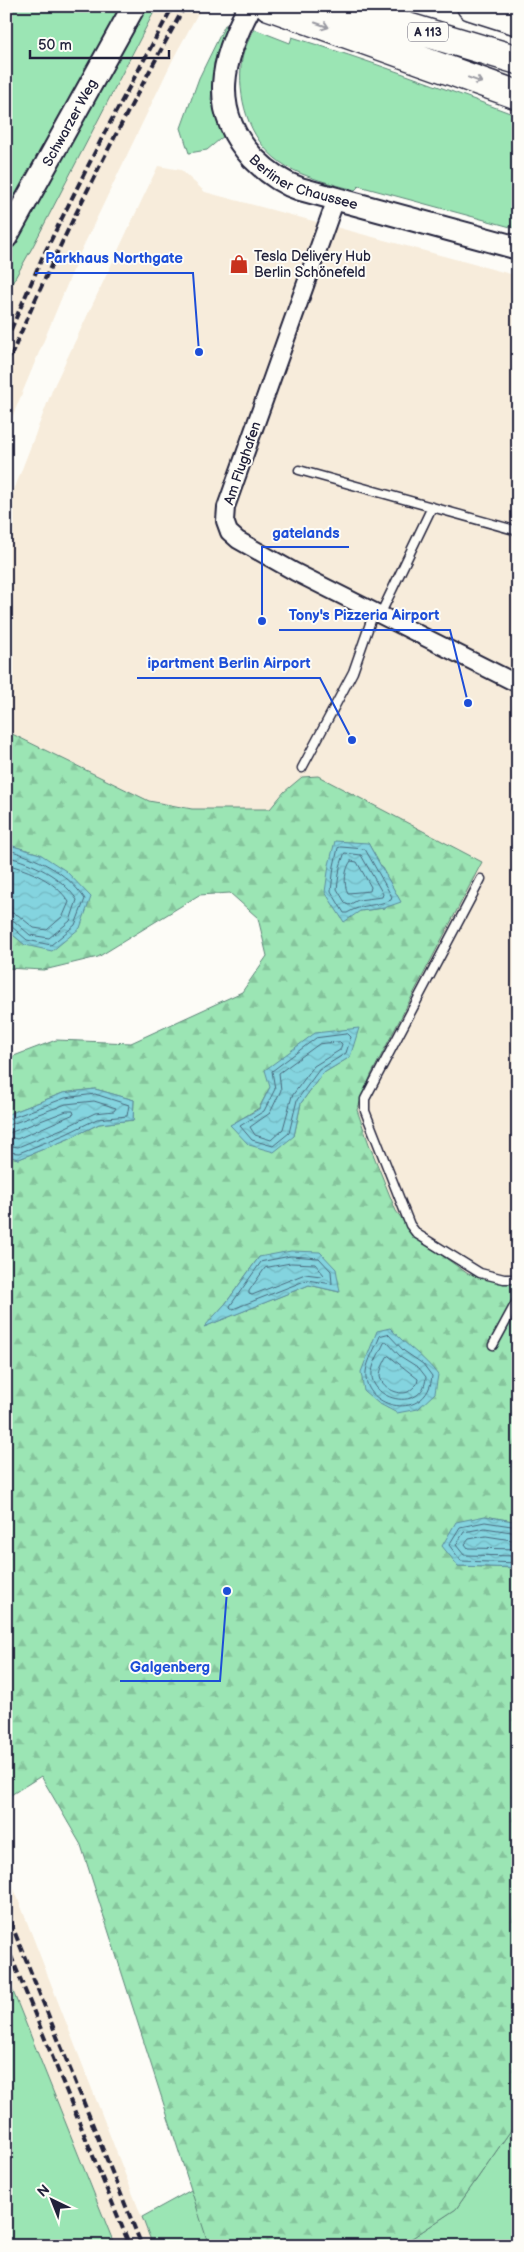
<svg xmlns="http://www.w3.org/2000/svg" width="524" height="2252" viewBox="0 0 524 2252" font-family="'Balsamiq Sans',sans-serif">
	<defs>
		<pattern id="forest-firs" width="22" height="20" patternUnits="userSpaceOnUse" patternTransform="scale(1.25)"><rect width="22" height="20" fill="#9be5b4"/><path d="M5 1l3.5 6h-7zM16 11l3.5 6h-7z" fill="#85c49c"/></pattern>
		<pattern id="water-waves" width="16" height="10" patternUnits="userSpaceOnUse" patternTransform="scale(1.25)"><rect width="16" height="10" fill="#84d4df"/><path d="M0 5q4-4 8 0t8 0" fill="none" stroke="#72b6c0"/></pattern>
	</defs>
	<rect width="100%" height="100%" fill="#fdfcf7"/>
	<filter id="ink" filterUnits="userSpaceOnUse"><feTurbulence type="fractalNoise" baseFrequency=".02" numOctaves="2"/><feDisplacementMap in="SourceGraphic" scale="10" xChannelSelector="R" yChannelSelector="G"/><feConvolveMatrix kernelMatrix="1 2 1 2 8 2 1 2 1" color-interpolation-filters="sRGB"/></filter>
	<g filter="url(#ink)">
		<path fill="#f7ecdb" d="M 157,6 L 202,6 L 174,57 L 81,251 L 6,432 L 6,294 Z
			M 158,166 L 181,170 L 205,192 L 518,276 L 518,1283 L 503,1282 L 468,1274 L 415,1236 L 396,1211 L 369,1144 L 357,1109 L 371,1075 L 284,792 L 270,809 L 192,809 L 149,801 L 6,731 L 6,511 L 53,388 Z
			M 6,1868 L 153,2246 L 115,2246 L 6,1974 Z"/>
		<path fill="#9be5b4" stroke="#5e8478" d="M 6,6 L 148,6 L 156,8 L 32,248 L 6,294 Z
			M 225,25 L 227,25 L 214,63 L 211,100 L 225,135 L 207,150 L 189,153 L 181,128 L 199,78 Z
			M 254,29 L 290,43 L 292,37 C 368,60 443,88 518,116 L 518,229 L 359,186 L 355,190 C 332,184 306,178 286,166 C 251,145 238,104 241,66 C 242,53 248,41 254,29 Z
			M 6,1974 L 115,2246 L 6,2246 Z
			M 518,2120 L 518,2246 L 400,2246 L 456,2209 Z
			M 193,2189 L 209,2246 L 153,2246 L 142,2217 Z"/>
		<path fill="url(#forest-firs)" stroke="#5e8478" fill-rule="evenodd" d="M 6,731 L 149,801 L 192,809 L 270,809 L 284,792 L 302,777 L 318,776 L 482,862 L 371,1075 L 357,1110 L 369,1144 L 396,1211 L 415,1236 L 468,1274 L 503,1282 L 518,1283 L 518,1522 L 485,1516 L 458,1566 L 518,1568 L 518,2120 L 456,2209 L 400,2246 L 209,2246 L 81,1845 L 41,1776 L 6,1798 L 6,1156 L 19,1159 L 68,1139 L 99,1124 L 133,1120 L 134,1100 L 95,1089 L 63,1093 L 6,1115 L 6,1059 L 56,1040 L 131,1043 L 242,992 L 267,956 L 258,918 L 230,893 L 199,895 L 98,957 L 44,970 L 6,968 L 6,929 L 25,945 L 40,854 L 6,844 ZM 368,843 L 400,901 L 384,908 L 360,911 ZM 350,1057 L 322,1074 L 301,1103 L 294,1136 L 231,1125 L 259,1108 L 270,1087 ZM 259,1257 L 339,1292 L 309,1285 L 206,1326 L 226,1303 Z"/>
		<path fill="url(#water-waves)" stroke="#5d8d9d" d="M 335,841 L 368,843 L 401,902 L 384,908 L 360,911 L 344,922 L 325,892 L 329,865 Z
			M 6,844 L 40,854 L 66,871 L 91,897 L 80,928 L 52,951 L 25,945 L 6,929 Z
			M 359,1028 L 350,1057 L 322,1074 L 301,1103 L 294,1136 L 274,1152 L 249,1145 L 230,1125 L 259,1109 L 270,1087 L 265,1070 L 315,1033 Z
			M 95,1089 L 134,1100 L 133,1120 L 99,1124 L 68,1139 L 19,1159 L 6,1156 L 6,1115 L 63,1093 Z
			M 291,1251 L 320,1252 L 336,1269 L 340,1292 L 309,1285 L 204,1327 L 226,1303 L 259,1257 Z
			M 390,1328 C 406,1346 424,1356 438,1375 L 435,1393 L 418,1409 L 397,1413 L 378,1403 L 364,1391 L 361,1372 L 377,1331 Z
			M 485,1516 L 518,1522 L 518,1568 L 458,1566 L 442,1546 L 456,1522 Z"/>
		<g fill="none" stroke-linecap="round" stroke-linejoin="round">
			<path stroke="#49697d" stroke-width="1" d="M 341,847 L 365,849 L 392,897 L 391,900 C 375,907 364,903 347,913 L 344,913 L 331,891 L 334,866 L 338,848 Z
				M 6,849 C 38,859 65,870 85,899 L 75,925 L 51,945 L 27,940 L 11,926 L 6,925
				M 345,853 L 361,855 L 383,894 L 382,897 L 358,900 L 349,905 L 346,904 L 337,889 L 340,867 Z
				M 6,856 C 34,864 60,875 77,900 L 70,921 L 49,938 L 30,935 L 14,921 L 6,919
				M 351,861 L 357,862 L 371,887 L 370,891 L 348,893 C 343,885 345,868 351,861 Z
				M 6,864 C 31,871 54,880 69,902 L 63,916 L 47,930 L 34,928 L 18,915 L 6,911
				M 348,1034 L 351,1037 L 346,1053 L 319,1070 L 297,1100 L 289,1133 L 273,1146 L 252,1140 L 240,1126 L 264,1111 L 275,1089 L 272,1071 L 316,1038 Z
				M 340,1042 L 342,1044 L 340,1050 L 314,1066 L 292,1096 L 283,1129 L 271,1140 L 255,1135 L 250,1127 L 270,1113 L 281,1090 L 279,1073 L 319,1044 Z
				M 67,1111 L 73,1111 L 74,1114 L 17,1139 L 9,1137 L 10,1133 Z
				M 6,1120 L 65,1098 L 95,1094 L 129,1105 L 127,1116 L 97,1119 L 66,1134 L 19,1153 L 6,1152
				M 6,1126 L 66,1104 L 94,1101 L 116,1108 L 114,1111 L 95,1113 L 64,1128 L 18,1147 L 6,1145
				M 291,1256 L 319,1258 L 331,1271 L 332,1284 L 307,1280 L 233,1309 L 231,1309 L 230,1306 L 261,1262 Z
				M 291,1263 L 315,1264 L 324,1275 L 321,1276 L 305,1274 L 252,1295 L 249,1294 L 249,1291 L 265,1268 Z
				M 388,1334 L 404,1351 L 423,1364 L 432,1376 C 428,1423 362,1409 366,1372 C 367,1361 376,1347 380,1336 Z
				M 387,1342 L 400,1356 L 419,1368 L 426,1377 C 424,1413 369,1401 372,1372 C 373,1363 380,1352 384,1343 Z
				M 389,1356 L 418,1379 L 417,1384 C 415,1386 411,1390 408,1392 C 398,1396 381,1387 380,1376 C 380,1370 384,1363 387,1357 Z
				M 518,1527 L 485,1522 L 460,1527 L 449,1545 L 461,1561 L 518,1563
				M 518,1533 L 485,1528 L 464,1532 L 456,1545 L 464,1555 L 518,1556
				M 518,1541 L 486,1536 L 469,1539 L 465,1544 L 468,1548 L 518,1549"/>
			<g stroke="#22223b" stroke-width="11">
				<path id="lane" d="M 299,470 L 518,531
					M 380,615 L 432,507
					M 302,768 L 353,672 L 374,612
					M 481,879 L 365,1099 L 365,1111 L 410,1225 L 417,1234 L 480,1273 L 504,1279 L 518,1279
					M 493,1345 L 518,1299"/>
			</g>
			<g stroke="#22223b" stroke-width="20">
				<path id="street" d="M 336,199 L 226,507 L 225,521 L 229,532 L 238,540 L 295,572 L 518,684"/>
			</g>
			<g stroke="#22223b" stroke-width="26">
				<g id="secondary">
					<path id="s1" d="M 250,6 C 222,58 208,110 253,158 C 267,172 281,183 300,189 L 518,248"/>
					<path id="s2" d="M 6,237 L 134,6"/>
				</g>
			</g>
			<g stroke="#22223b" stroke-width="31">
				<path id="highway" d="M 269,6 L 518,95
					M 337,6 L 518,60
					M 471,6 L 518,21"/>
			</g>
			<use href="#lane" stroke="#fdfcf7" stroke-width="8"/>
			<use href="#street" stroke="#fdfcf7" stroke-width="16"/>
			<use href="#secondary" stroke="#fdfcf7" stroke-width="22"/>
			<use href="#highway" stroke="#fdfcf7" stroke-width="28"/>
			<path stroke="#22223b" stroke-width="4" stroke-dasharray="8 4" stroke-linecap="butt" d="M 6,341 L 42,258 L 104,134 L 173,6
				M 6,368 C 57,244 120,124 185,6
				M 6,1911 L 142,2246
				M 6,1944 L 130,2246"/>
		</g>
		<defs><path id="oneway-shaft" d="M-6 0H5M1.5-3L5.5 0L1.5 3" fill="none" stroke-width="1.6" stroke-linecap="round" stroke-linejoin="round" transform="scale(1.25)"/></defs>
		<g stroke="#9a9aa2">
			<use href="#oneway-shaft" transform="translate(322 25) rotate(19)"/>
			<use href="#oneway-shaft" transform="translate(475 80) rotate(20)"/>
		</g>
	</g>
	<defs>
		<g id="shop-bare" transform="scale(1.5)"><path d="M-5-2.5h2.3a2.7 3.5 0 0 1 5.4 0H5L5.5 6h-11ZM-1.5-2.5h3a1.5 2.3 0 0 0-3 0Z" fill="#c8321e" stroke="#fdfcf7" stroke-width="2.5" paint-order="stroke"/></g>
	</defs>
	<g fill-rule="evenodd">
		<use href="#shop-bare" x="239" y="264"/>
	</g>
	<g text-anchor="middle" stroke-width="4" stroke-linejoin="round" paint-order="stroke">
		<rect fill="#fdfcf7" stroke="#646373" stroke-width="1" x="408" y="22.5" width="40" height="19" rx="4"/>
		<g font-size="12" font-weight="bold" fill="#22223b">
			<text x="428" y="36">A 113</text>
		</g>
		<g font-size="14" fill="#22223b" stroke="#fdfcf7">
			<text dy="5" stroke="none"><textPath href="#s2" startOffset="131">Schwarzer Weg</textPath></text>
			<text dy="5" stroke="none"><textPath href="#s1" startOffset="222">Berliner Chaussee</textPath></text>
			<text transform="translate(242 463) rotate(-71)" y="5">Am Flughafen</text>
		</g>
		<g font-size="14" fill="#22223b" stroke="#fdfcf7" text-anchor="start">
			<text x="254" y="261">Tesla Delivery Hub<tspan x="254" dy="16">Berlin Schönefeld</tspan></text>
		</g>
	</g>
	<path fill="none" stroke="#1d4ed8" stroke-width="2" d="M199 352L193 273H35M262 621L262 547H349M468 703L450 630H279M352 740L320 678H137M227 1591L220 1681H120"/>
	<g fill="#1d4ed8" stroke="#fdfcf7" stroke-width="2">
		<circle cx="199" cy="352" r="5"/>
		<circle cx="262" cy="621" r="5"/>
		<circle cx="468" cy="703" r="5"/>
		<circle cx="352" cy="740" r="5"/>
		<circle cx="227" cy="1591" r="5"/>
	</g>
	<g font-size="15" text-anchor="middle" font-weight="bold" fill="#1d4ed8" stroke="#fdfcf7" stroke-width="4" stroke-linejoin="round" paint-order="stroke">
		<text x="114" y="263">Parkhaus Northgate</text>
		<text x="306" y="538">gatelands</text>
		<text x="364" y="620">Tony's Pizzeria Airport</text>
		<text x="229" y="668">ipartment Berlin Airport</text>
		<text x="170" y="1672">Galgenberg</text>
	</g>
	<rect width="524" height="2252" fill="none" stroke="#fdfcf7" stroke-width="25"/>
	<rect x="12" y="12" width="499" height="2227" fill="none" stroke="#22223b" stroke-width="2" filter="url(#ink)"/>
	<g transform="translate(52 2200) rotate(317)" stroke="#fdfcf7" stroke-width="4" paint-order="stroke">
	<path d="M0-4L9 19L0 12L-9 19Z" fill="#22223b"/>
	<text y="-8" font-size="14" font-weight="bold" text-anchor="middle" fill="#22223b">N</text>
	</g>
	<path d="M30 50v8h139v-8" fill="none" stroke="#22223b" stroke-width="2.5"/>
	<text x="38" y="50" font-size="15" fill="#22223b" stroke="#fdfcf7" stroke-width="4" paint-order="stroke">50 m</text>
</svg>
